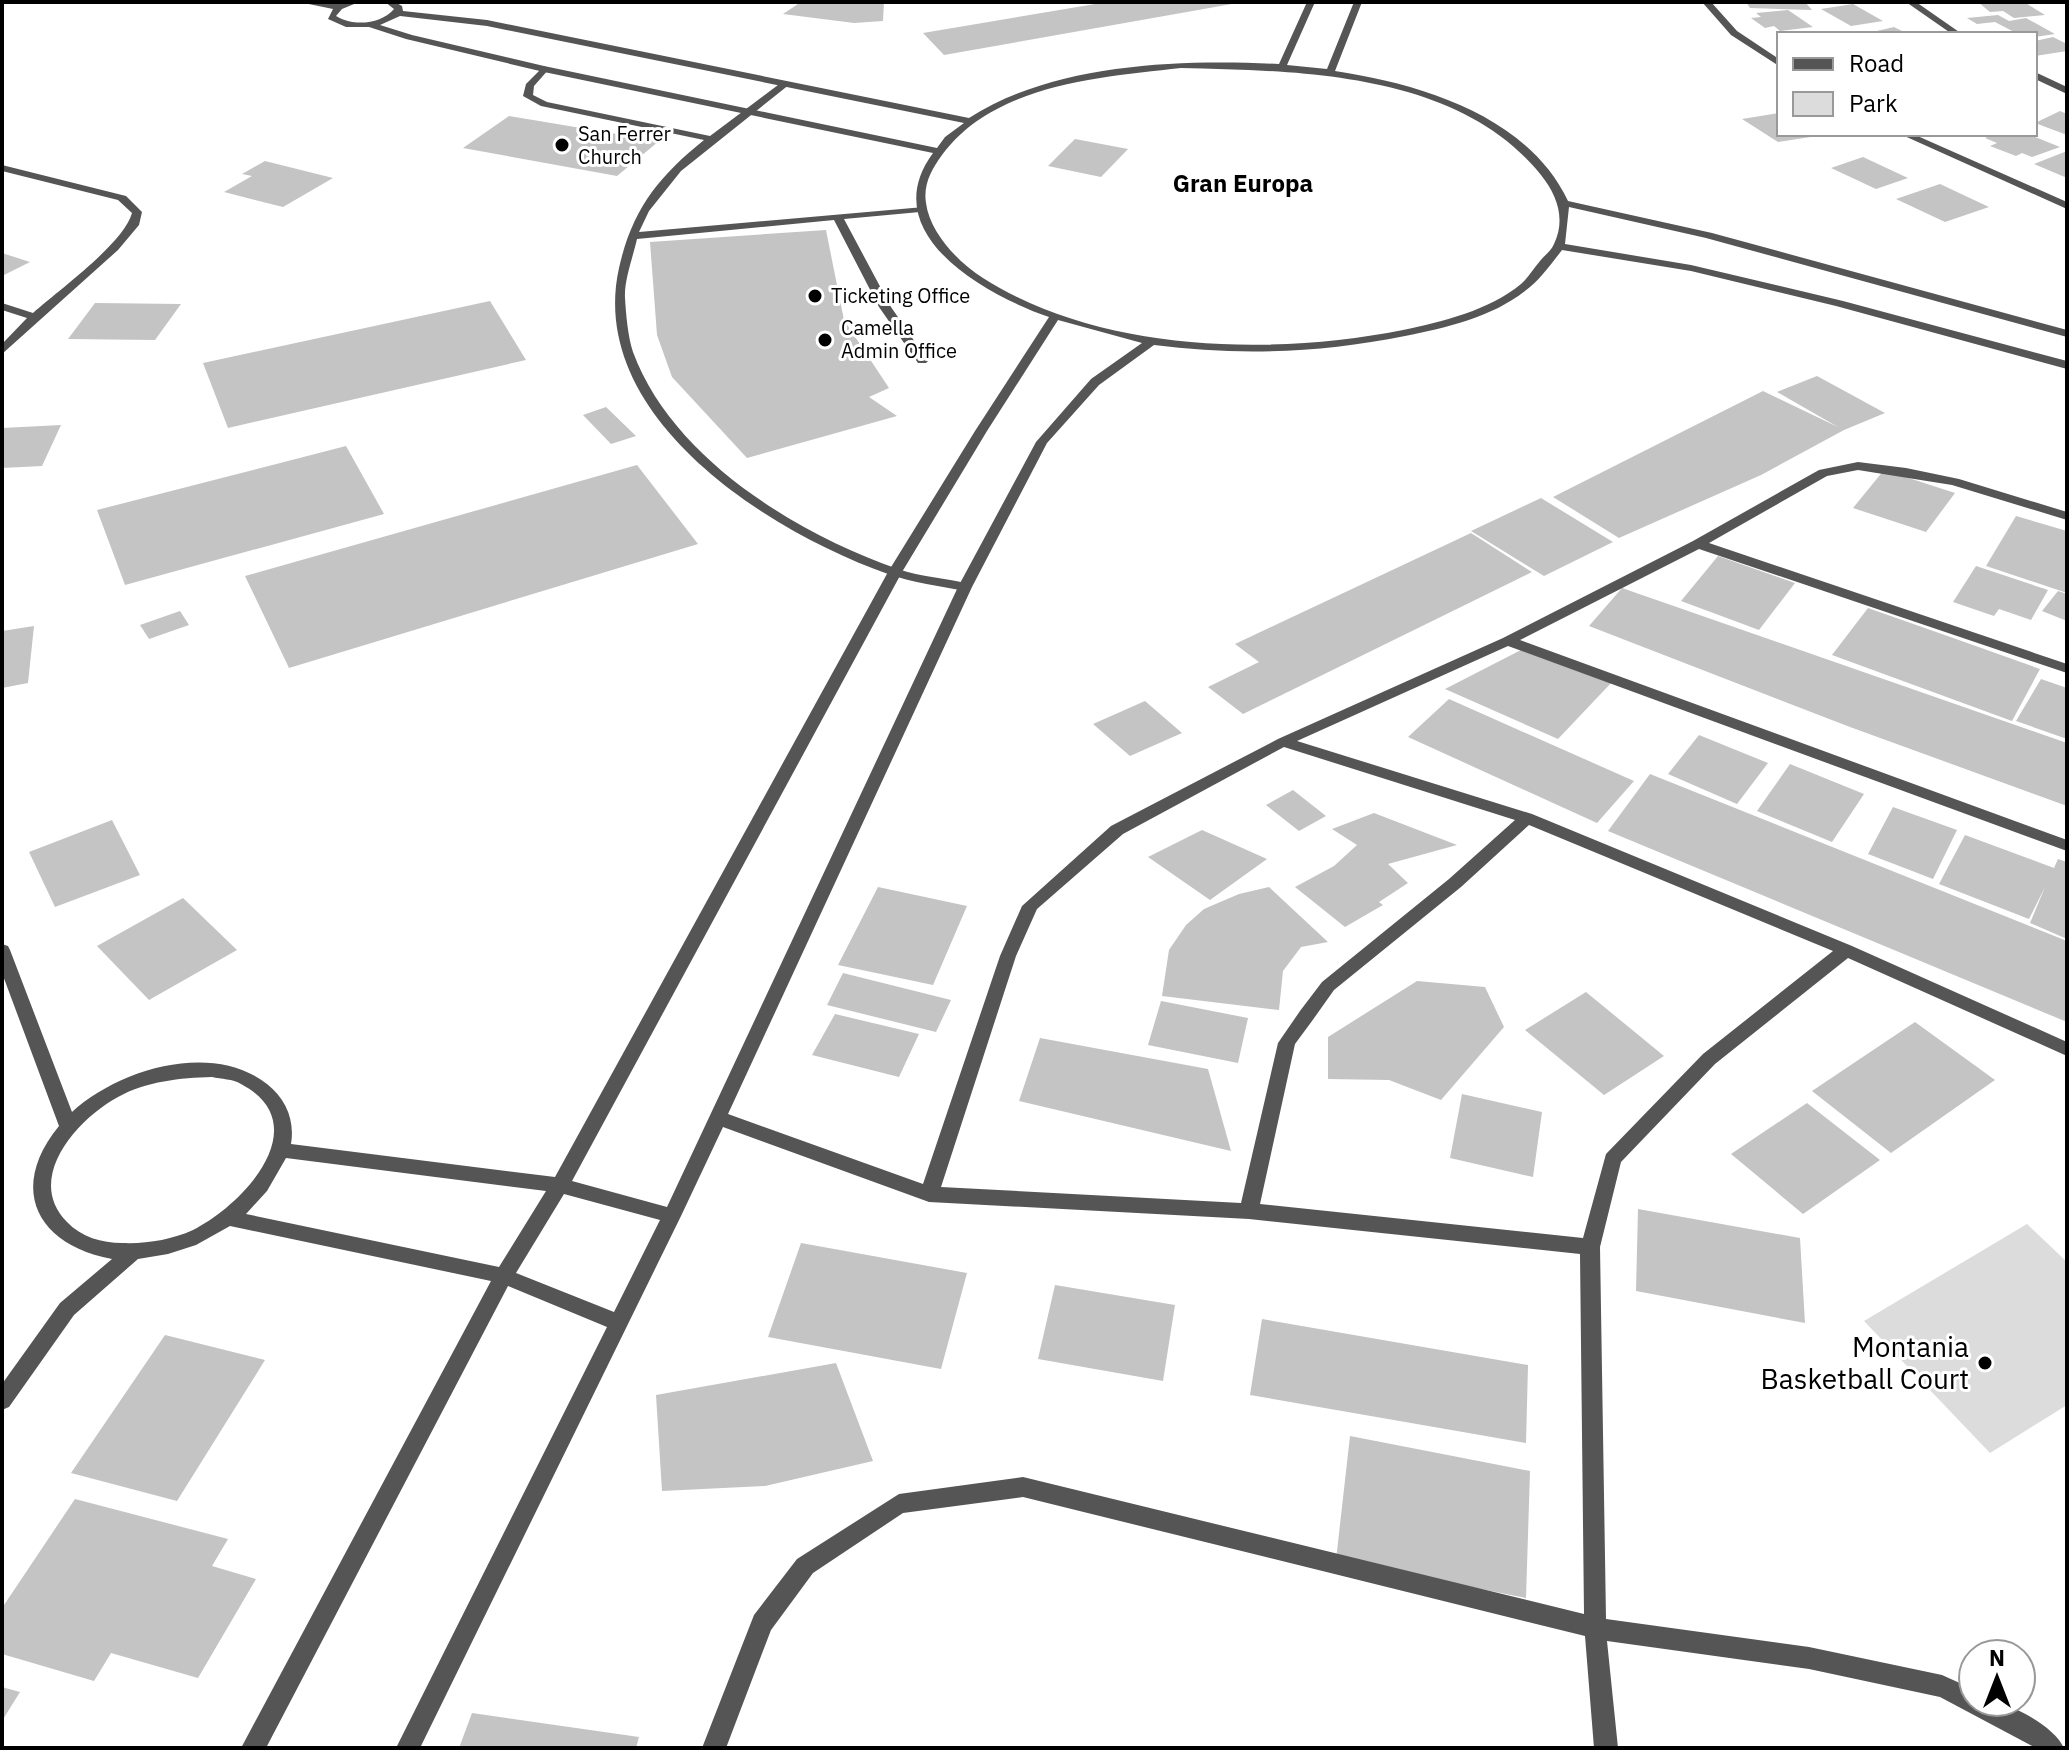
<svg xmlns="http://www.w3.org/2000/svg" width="2069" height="1750" viewBox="0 0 2069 1750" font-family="'IBM Plex Sans',sans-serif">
	<rect width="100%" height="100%" fill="#fff"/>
	<path fill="#dcdcdc" d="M 2027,1224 L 2067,1262 L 2067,1405 L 1990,1453 L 1864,1321 Z"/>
	<path fill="#c4c4c4" d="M 801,2 L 884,2 L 883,21 L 854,23 L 783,14 Z
		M 1107,2 L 1232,4 L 944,55 L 923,33 Z
		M 1746,2 L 1805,2 L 1812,10 L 1750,8 Z
		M 1978,2 L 2024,2 L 2045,15 L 2014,18 L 2003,11 L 1990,12 Z
		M 1853,4 L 1883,21 L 1851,26 L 1821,9 Z
		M 1788,10 L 1813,27 L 1780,31 L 1774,26 L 1765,28 L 1751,18 L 1761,17 L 1756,13 Z
		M 1998,15 L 2009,21 L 2026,18 L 2055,34 L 2035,37 L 2035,34 L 2018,34 L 1995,22 L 1977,24 L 1967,18 Z
		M 1894,27 L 1908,34 L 1868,34 L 1868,33 Z
		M 2053,37 L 2067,44 L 2067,51 L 2035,56 L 2035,41 Z
		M 2060,111 L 2067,114 L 2067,135 L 2035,123 Z
		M 1779,113 L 1779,134 L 1817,136 L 1778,142 L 1742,119 Z
		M 509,116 L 659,141 L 617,176 L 463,148 Z
		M 1995,134 L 2028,134 L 2060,147 L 2032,157 L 2022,153 L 2016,156 L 1990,146 L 1997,143 L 1985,138 Z
		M 1075,139 L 1128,149 L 1101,177 L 1048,166 Z
		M 2067,151 L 2067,178 L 2034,164 Z
		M 1863,157 L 1908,178 L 1876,189 L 1831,168 Z
		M 265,161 L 333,178 L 283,207 L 224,192 L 252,176 L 242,174 Z
		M 1940,184 L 1989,207 L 1945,222 L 1896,199 Z
		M 826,230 L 844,320 L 889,388 L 869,397 L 897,416 L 747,458 L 672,377 L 657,335 L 650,242 Z
		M 2,253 L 30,262 L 2,276 Z
		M 490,301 L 526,360 L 228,428 L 203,363 Z
		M 95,303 L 181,304 L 155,340 L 68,339 Z
		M 1817,376 L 1885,413 L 1844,430 L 1761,475 L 1619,538 L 1553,497 L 1763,391 L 1838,427 L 1777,392 Z
		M 606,407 L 636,436 L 611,444 L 583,415 Z
		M 61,425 L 42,466 L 2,468 L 2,428 Z
		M 346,446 L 384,514 L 125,585 L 97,510 Z
		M 637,465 L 698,544 L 289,668 L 245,576 Z
		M 1884,470 L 1955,493 L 1926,532 L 1853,508 Z
		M 1541,498 L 1613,542 L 1544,576 L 1471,531 Z
		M 2016,516 L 2067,531 L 2067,593 L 1986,566 Z
		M 1471,533 L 1532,572 L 1243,714 L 1208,687 L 1259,662 L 1235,644 Z
		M 1718,556 L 1795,583 L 1759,630 L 1681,601 Z
		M 1976,566 L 2048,590 L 2031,620 L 1999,609 L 1994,616 L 1953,602 Z
		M 1622,588 L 2067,743 L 2067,806 L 1850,727 L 1589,626 Z
		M 2058,591 L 2067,594 L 2067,621 L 2042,611 Z
		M 1868,608 L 1956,639 L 2040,669 L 2012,721 L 1832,655 Z
		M 180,611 L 189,625 L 149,639 L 140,625 Z
		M 34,626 L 28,683 L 2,688 L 2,631 Z
		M 1521,650 L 1612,682 L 1558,739 L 1445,689 Z
		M 2041,679 L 2067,688 L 2067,739 L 2016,721 Z
		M 1449,699 L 1634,781 L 1597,823 L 1408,737 Z
		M 1145,701 L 1182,733 L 1130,756 L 1093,724 Z
		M 1699,735 L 1768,763 L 1737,804 L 1668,774 Z
		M 1790,764 L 1864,794 L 1832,842 L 1757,811 Z
		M 1650,774 L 2067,941 L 2067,1022 L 1608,831 Z
		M 1293,790 L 1326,816 L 1299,831 L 1266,805 Z
		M 1893,807 L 1957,830 L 1933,879 L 1868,854 Z
		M 1374,813 L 1457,845 L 1388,864 L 1408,883 L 1379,902 L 1383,905 L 1345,927 L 1295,887 L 1334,866 L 1357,845 L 1332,829 Z
		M 112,820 L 140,875 L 55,907 L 29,852 Z
		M 1202,830 L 1267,859 L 1210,900 L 1148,857 Z
		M 1965,835 L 2054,868 L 2058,859 L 2067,862 L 2067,939 L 2030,923 L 2045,887 L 2029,919 L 1939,884 Z
		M 878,887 L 967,906 L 933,985 L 838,965 Z
		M 1269,887 L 1328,942 L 1301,947 L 1283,971 L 1279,1010 L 1162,996 L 1169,950 L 1186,925 L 1204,909 L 1239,894 Z
		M 183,898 L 237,950 L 149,1000 L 97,946 Z
		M 843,973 L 951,1000 L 936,1032 L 827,1005 Z
		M 1417,981 L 1485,987 L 1504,1027 L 1441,1100 L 1389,1080 L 1328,1079 L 1328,1037 Z
		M 1586,992 L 1664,1056 L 1604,1095 L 1525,1030 Z
		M 1161,1001 L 1248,1018 L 1238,1063 L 1148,1045 Z
		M 835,1014 L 919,1034 L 899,1077 L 812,1055 Z
		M 1915,1022 L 1995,1080 L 1891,1153 L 1812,1091 Z
		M 1040,1038 L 1208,1069 L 1231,1151 L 1019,1101 Z
		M 1462,1094 L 1542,1112 L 1533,1177 L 1450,1158 Z
		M 1807,1103 L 1880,1160 L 1803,1214 L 1731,1154 Z
		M 1638,1209 L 1800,1238 L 1805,1323 L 1636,1291 Z
		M 801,1243 L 967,1273 L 941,1369 L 768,1337 Z
		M 1055,1285 L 1175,1305 L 1163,1381 L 1038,1359 Z
		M 1262,1319 L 1528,1365 L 1526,1443 L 1250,1395 Z
		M 165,1335 L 265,1360 L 177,1501 L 71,1473 Z
		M 836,1363 L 873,1461 L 765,1486 L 662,1491 L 656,1395 Z
		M 1350,1436 L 1530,1471 L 1526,1598 L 1336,1560 Z
		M 75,1499 L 228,1539 L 212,1566 L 256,1579 L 198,1678 L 111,1653 L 94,1681 L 2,1654 L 2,1608 Z
		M 2,1687 L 20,1692 L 2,1721 Z
		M 472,1713 L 639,1737 L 636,1748 L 459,1748 Z"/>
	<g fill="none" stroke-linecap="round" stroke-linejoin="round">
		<path fill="#555" fill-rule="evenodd" d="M 544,66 L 549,69 L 534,86 L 533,95 L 547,102 L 710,136 L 782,82 L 790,84 L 681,171 L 649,211 L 639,232 L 924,207 L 925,209 L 920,212 L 844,219 L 891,307 L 928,361 L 926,363 L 918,363 L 879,307 L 834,220 L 637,239 C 633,257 624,280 625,298 C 626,315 628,337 633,352 C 672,458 797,534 898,569 C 921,577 946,578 970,584 L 970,590 L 965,591 C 940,586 913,583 888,574 C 769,532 586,417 619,268 C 632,210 658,177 704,140 L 541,106 L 523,96 L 526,84 Z"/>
		<path fill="#555" fill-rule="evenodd" d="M 299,2 L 339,4 L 359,2 L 342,9 L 336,16 C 354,27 381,24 394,9 L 385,2 L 395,2 L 402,6 L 403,11 L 487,20 L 969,118 C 1054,63 1181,59 1279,64 L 1307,2 L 1315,2 L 1287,65 L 1327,69 L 1354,2 L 1362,2 L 1335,71 C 1421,84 1528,116 1568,201 L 1712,233 L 2067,330 L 2067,337 L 1706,238 L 1569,207 L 1565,244 L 1691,265 L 1843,301 L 2067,361 L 2067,369 L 1836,306 L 1691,271 L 1562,250 C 1552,263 1539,281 1525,291 C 1492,317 1446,328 1405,336 C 1321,353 1239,356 1154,345 L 1099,385 L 1047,443 L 972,587 L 728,1114 L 923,1184 L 1000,956 L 1022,906 L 1111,826 L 1278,739 L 1503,638 L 1693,541 L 1819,470 L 1858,462 L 1906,468 L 1959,479 L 2067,512 L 2067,520 L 1952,485 L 1858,470 L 1827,476 L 1709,543 L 2067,664 L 2067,673 L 1699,549 L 1520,640 L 2067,840 L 2067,851 L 1508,646 L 1297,741 L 1532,814 L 1852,946 L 2067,1042 L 2067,1056 L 1848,958 L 1715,1064 L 1621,1162 L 1600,1247 L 1606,1619 L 1809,1647 L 1942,1675 L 1973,1689 L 1973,1702 C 1981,1702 1992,1700 2000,1703 C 2020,1709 2055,1728 2064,1748 L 2036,1748 L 1940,1697 L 1809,1669 L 1607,1641 L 1618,1748 L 1594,1748 L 1585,1636 L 1023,1497 L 903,1513 L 813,1573 L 771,1630 L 726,1748 L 702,1748 L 754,1615 L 797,1559 L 899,1494 L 1023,1477 L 1584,1614 L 1580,1254 L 1249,1219 L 929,1202 L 723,1127 L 681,1216 L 420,1748 L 396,1748 L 607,1327 L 508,1286 L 266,1748 L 241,1748 L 491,1281 L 230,1226 L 196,1245 L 168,1254 L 138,1259 L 74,1315 L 9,1407 L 2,1410 L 2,1384 L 60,1303 L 112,1259 C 36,1245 8,1188 59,1126 L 2,973 L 2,944 L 8,946 L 10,950 L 72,1112 C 119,1069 212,1041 267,1084 C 286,1099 295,1120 291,1144 L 555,1177 L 888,572 L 975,431 L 1049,317 C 985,295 874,233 933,153 L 544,72 L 406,39 L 369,27 L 346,27 L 328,19 L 333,9 ZM 400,16 L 487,26 L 964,123 L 945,137 L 937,148 L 544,66 L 412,35 L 380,25 ZM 1181,68 C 1301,71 1458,72 1541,175 C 1557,195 1566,219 1554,244 C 1551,251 1545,255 1540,261 C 1533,269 1529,277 1521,284 C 1490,310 1442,322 1403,330 C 1272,356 1100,353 983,278 C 958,262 930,233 926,203 C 923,184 932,169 942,155 C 994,84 1101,77 1181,68 ZM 1058,320 L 1142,343 L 1091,379 L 1036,442 L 958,587 L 667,1207 L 572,1181 L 902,572 L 987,431 ZM 1284,747 L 1515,820 L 1449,879 L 1322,982 L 1300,1011 L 1278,1043 L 1241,1203 L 941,1187 L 1016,956 L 1037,909 L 1123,834 ZM 1529,825 L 1833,951 L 1703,1054 L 1606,1154 L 1583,1238 L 1260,1204 L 1295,1044 L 1312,1021 L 1334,990 L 1461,887 ZM 212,1077 C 221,1079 233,1079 241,1084 C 318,1125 243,1205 193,1230 C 171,1240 146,1244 122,1243 C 102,1243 81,1237 67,1222 C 24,1179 77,1119 118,1097 C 147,1081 180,1078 212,1077 ZM 286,1158 L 546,1191 L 499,1267 L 246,1214 L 267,1191 ZM 564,1194 L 660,1220 L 614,1312 L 516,1273 Z
			M 1702,2 L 1711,2 L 1737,31 L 1779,59 L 1779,66 L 1731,35 Z
			M 1906,2 L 1916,2 L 1962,34 L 1952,34 Z
			M 2035,72 L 2067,87 L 2067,94 L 2035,79 Z
			M 1900,134 L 1913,134 L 2067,202 L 2067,209 Z
			M 2,165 L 126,196 L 142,212 L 139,225 L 118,250 L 2,354 L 2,344 L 27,318 L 2,310 L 2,303 L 33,313 C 59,290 124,243 132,213 L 118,200 L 2,171 Z"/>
	</g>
	<g fill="#000" stroke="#fff" stroke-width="3">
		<circle cx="562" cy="145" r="8"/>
		<circle cx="815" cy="296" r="8"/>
		<circle cx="825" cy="340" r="8"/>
		<circle cx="1985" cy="1363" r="8"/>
	</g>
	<g text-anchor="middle" stroke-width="6" stroke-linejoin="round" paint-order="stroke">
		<g font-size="20" fill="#000" stroke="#fff" text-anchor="start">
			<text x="578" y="141">San Ferrer<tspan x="578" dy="23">Church</tspan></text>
			<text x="831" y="303">Ticketing Office</text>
			<text x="841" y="335">Camella<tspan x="841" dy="23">Admin Office</tspan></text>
		</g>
		<g font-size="24" font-weight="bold" fill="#000" stroke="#fff">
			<text x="1243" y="192">Gran Europa</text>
		</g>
		<g font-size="28" fill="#000" stroke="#fff" text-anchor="end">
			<text x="1969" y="1357">Montania<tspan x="1969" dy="32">Basketball Court</tspan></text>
		</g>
	</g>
	<rect width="2069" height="1750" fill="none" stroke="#000000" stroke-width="8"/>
	<rect x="1777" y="32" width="260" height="104" fill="#ffffff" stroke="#999999" stroke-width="2"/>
	<rect x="1793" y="58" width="40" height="12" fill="#555555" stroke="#999999" stroke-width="2"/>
	<text x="1849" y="72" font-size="24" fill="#000000">Road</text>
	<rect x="1793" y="92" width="40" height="24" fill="#dcdcdc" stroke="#999999" stroke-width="2"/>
	<text x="1849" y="112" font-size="24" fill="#000000">Park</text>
	<g transform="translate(1997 1678)"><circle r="38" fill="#ffffff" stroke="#999999" stroke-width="2"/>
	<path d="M0-6L14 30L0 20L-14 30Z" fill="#000000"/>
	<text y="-12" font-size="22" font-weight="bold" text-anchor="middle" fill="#000000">N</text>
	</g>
</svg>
